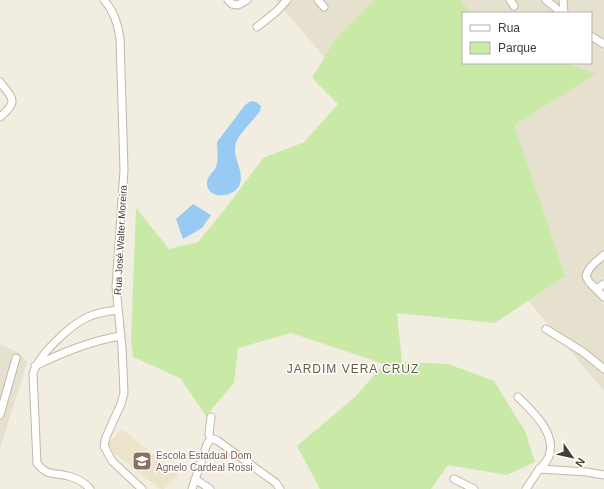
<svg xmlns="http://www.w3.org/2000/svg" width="604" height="489" viewBox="0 0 604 489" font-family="Arial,sans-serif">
	<rect width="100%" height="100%" fill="#f2ede1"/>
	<path fill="#e6e0cf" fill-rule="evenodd" d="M 276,0 L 604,0 L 604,391 ZM 463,13 L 591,13 L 591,63 L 463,63 Z
		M 0,344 L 19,353 L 27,362 L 0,449 Z"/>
	<path fill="#ece4ca" d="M 122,429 L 178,475 L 164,489 L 160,489 L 105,446 Z"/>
	<path fill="#c9eaa6" d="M 374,0 L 460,0 L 471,13 L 463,13 L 463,63 L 565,63 L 596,74 L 514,125 L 565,276 L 495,323 L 397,313 L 402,362 L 448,364 L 494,381 L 525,431 L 535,462 L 507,475 L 448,465 L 431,489 L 320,489 L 297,446 L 355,397 L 384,364 L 291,333 L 238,348 L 234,383 L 206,416 L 180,378 L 133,357 L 131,340 L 136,208 L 169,249 L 198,242 L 225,209 L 263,158 L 304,142 L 338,104 L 312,78 L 335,40 Z"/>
	<path fill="#98cbf4" d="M 251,101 L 256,102 L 261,106 L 260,111 C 254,120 239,133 236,143 C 231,157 246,172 239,186 C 233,198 206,200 207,182 C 207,176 214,172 216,167 C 219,158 217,151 217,142 L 245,105 Z
		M 193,204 L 211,215 L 202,228 L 183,239 L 176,219 Z"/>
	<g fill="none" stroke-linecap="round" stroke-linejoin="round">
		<g stroke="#c0b8a6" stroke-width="9">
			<path id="street" d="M 104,0 C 114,11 118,24 120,38 L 124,170 L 116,287 L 122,348 L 124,393 L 121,404 L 106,437 L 104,446 L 112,461 L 142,489
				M 228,0 L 232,4 L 238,5 L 247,0
				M 318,0 L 324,7
				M 510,0 L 514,6
				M 546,0 L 562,13
				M 563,0 L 564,13
				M 257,27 L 277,11 L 287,0
				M 591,36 L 604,44
				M 0,82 C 13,99 19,101 0,117
				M 604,255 C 597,261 588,267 586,276 L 589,282 L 604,297
				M 596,289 L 604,284
				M 546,329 L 583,352 L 604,369
				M 35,366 C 63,352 90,341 121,336
				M 518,397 C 532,411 557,433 549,456 C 547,462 542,466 538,471 C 534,477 530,483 526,489
				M 0,415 L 16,358
				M 211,439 L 214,439 L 218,441 L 276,483 L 280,489
				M 211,439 L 209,434 L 211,417
				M 539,469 L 587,472 L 604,475
				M 195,479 L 210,489
				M 454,479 L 474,489
				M 90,489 C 85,483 76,478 68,476 C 55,472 47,477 37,463 L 33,374 C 38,355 70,325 88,317 C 98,312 108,311 118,310
				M 192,489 L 207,444 L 211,439"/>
		</g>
		<use href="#street" stroke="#fff" stroke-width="7"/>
	</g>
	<defs>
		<g id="school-square" transform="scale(1)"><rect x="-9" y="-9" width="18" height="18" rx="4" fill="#8d6e63" stroke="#fff"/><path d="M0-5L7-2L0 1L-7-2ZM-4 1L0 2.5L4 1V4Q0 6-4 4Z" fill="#fff"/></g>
	</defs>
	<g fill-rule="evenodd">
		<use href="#school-square" x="142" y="461"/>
	</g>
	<g text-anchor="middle" stroke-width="3" stroke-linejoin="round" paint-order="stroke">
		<g font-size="10" fill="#433d32" stroke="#fff">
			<text transform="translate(120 240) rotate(-87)" y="4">Rua José Walter Moreira</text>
		</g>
		<g font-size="10" fill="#785e54" stroke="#fff" text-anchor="start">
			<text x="156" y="459">Escola Estadual Dom<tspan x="156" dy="12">Agnelo Cardeal Rossi</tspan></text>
		</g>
		<g font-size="12" letter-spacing="1" fill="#675b48" stroke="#fff">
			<text x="353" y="373">JARDIM VERA CRUZ</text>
		</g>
	</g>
	<rect x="462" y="12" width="130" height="52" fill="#ffffff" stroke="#b4b1ad"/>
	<rect x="470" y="25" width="20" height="6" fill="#ffffff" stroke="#b4b1ad"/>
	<text x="498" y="32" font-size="12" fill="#433d32">Rua</text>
	<rect x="470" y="42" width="20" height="12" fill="#c9eaa6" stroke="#b4b1ad"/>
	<text x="498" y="52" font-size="12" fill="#433d32">Parque</text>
	<g transform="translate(572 457) rotate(124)" stroke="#ffffff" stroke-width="3" paint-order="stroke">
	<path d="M0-3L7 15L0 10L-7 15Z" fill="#433d32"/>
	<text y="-6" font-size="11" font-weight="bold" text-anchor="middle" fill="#433d32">N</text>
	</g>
</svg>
